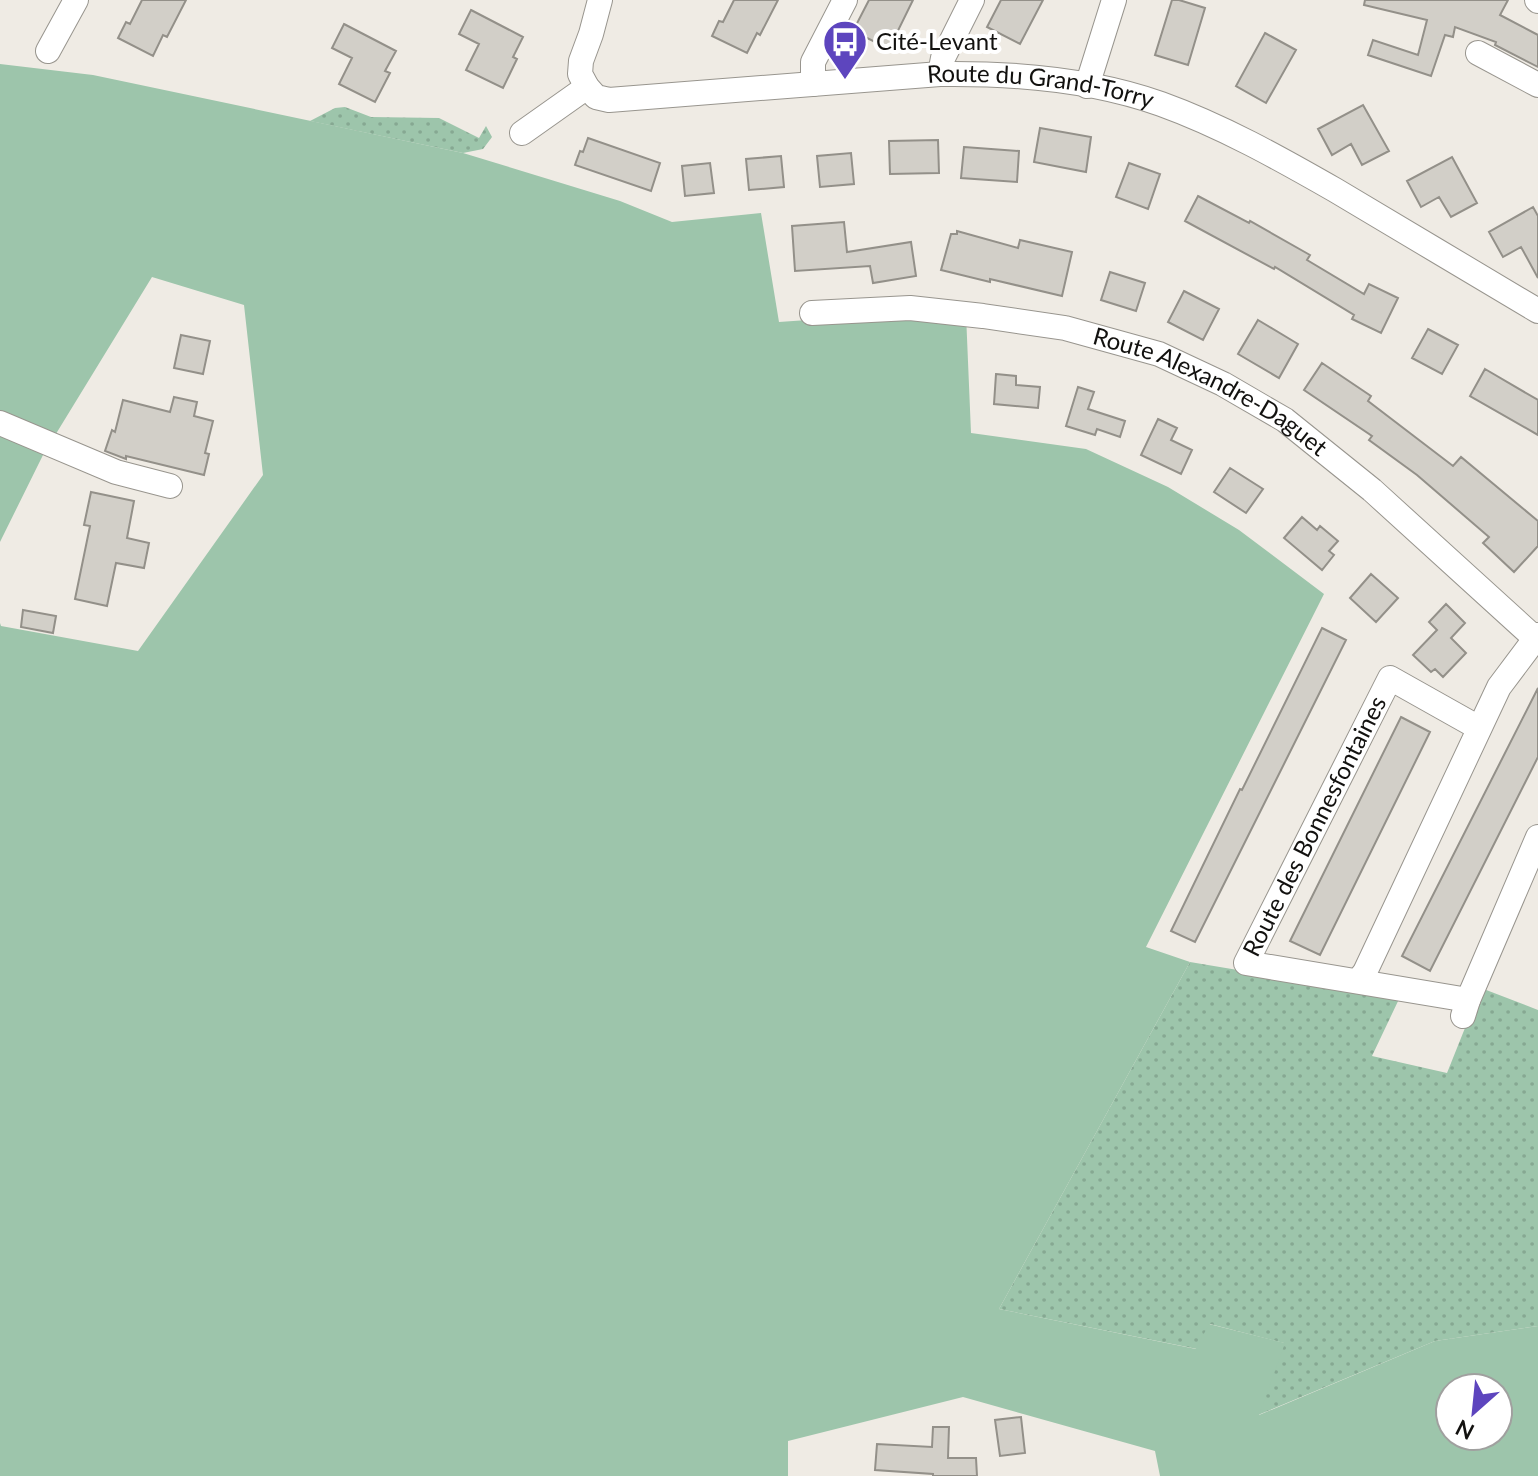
<svg xmlns="http://www.w3.org/2000/svg" width="1538" height="1476" viewBox="0 0 1538 1476" font-family="Lato,sans-serif">
	<defs>
		<pattern id="grass-dots" width="8" height="8" patternUnits="userSpaceOnUse" patternTransform="scale(2)"><rect width="8" height="8" fill="#9dc5ab"/><path d="M2 2h.1M6 6h.1" fill="none" stroke="#86a892" stroke-width="1.8" stroke-linecap="round"/></pattern>
	</defs>
	<rect width="100%" height="100%" fill="#efebe4"/>
	<path fill="url(#grass-dots)" d="M 345,107 L 371,117 L 439,118 L 479,138 L 486,126 L 492,137 L 483,149 L 463,153 L 310,121 L 335,108 Z
		M 1190,962 L 1400,997 L 1372,1056 L 1447,1073 L 1481,988 L 1538,1010 L 1538,1326 L 1435,1341 L 1258,1415 L 1284,1343 L 1210,1324 L 1197,1349 L 999,1309 Z"/>
	<path fill="#9dc5ab" fill-rule="evenodd" d="M 0,64 L 93,75 L 463,153 L 620,201 L 672,222 L 761,213 L 779,322 L 936,311 L 966,314 L 971,433 L 1086,449 L 1168,487 L 1239,530 L 1324,594 L 1146,947 L 1190,962 L 999,1309 L 1196,1349 L 1209,1324 L 1285,1343 L 1259,1415 L 1435,1341 L 1538,1326 L 1538,1476 L 1160,1476 L 1155,1451 L 963,1397 L 788,1441 L 788,1476 L 0,1476 L 0,623 L 1,626 L 138,651 L 263,475 L 244,305 L 152,277 L 43,455 L 0,542 ZM 1450,1388 L 1498,1388 L 1498,1436 L 1450,1436 Z"/>
	<path fill="#d2cfc8" stroke="#939089" stroke-width="2" d="M 142,0 L 186,0 L 167,37 L 163,35 L 153,56 L 118,38 L 126,22 L 130,24 Z
		M 734,0 L 778,0 L 760,35 L 757,33 L 747,53 L 712,36 L 719,21 L 723,22 Z
		M 869,0 L 913,0 L 889,49 L 853,31 Z
		M 1001,0 L 1043,0 L 1020,44 L 987,27 Z
		M 1172,0 L 1179,0 L 1205,8 L 1188,65 L 1155,55 Z
		M 1365,0 L 1508,0 L 1500,15 L 1538,35 L 1538,67 L 1495,45 L 1496,42 L 1455,27 L 1453,37 L 1445,35 L 1431,76 L 1368,55 L 1373,40 L 1418,55 L 1427,20 L 1364,5 Z
		M 471,10 L 523,37 L 513,57 L 517,59 L 503,88 L 466,70 L 479,44 L 459,34 Z
		M 344,24 L 396,51 L 385,71 L 390,73 L 375,102 L 339,84 L 352,58 L 332,48 Z
		M 1265,33 L 1296,50 L 1266,103 L 1236,86 Z
		M 1363,105 L 1389,151 L 1362,165 L 1351,144 L 1332,155 L 1318,129 Z
		M 1040,128 L 1091,137 L 1086,172 L 1034,162 Z
		M 588,138 L 660,163 L 651,191 L 575,165 L 580,151 L 583,152 Z
		M 938,140 L 939,173 L 890,174 L 889,141 Z
		M 964,147 L 1019,151 L 1017,182 L 961,178 Z
		M 851,153 L 854,184 L 820,187 L 817,156 Z
		M 781,156 L 784,187 L 749,190 L 746,159 Z
		M 1452,157 L 1477,203 L 1451,217 L 1439,197 L 1421,207 L 1407,181 Z
		M 710,163 L 714,193 L 685,196 L 682,166 Z
		M 1129,163 L 1160,174 L 1148,209 L 1116,197 Z
		M 1198,196 L 1249,223 L 1250,221 L 1310,255 L 1307,260 L 1364,294 L 1369,284 L 1398,298 L 1381,333 L 1352,319 L 1354,315 L 1275,267 L 1274,269 L 1185,221 Z
		M 1533,207 L 1538,216 L 1538,278 L 1521,247 L 1503,257 L 1489,232 Z
		M 844,222 L 847,252 L 911,242 L 916,276 L 873,283 L 870,266 L 795,271 L 792,226 Z
		M 957,231 L 1018,248 L 1020,240 L 1072,252 L 1062,296 L 990,279 L 990,282 L 941,270 L 951,234 L 957,234 Z
		M 1110,272 L 1145,283 L 1136,311 L 1101,300 Z
		M 1184,291 L 1219,309 L 1203,340 L 1168,322 Z
		M 1258,320 L 1298,344 L 1279,378 L 1238,354 Z
		M 1428,329 L 1458,345 L 1442,374 L 1412,358 Z
		M 181,335 L 210,341 L 203,374 L 174,368 Z
		M 1322,363 L 1371,396 L 1368,401 L 1453,466 L 1461,457 L 1538,521 L 1538,546 L 1514,572 L 1483,543 L 1489,537 L 1417,475 L 1369,440 L 1372,436 L 1304,390 Z
		M 1485,369 L 1538,400 L 1538,435 L 1470,396 Z
		M 996,374 L 1016,376 L 1016,385 L 1040,387 L 1038,408 L 994,404 Z
		M 1078,387 L 1094,392 L 1088,409 L 1125,421 L 1120,437 L 1097,429 L 1095,435 L 1066,426 Z
		M 174,397 L 197,402 L 194,416 L 213,421 L 205,453 L 209,454 L 204,475 L 126,456 L 126,459 L 105,451 L 112,430 L 115,432 L 123,400 L 170,412 Z
		M 1158,419 L 1177,428 L 1171,440 L 1192,450 L 1181,474 L 1141,455 Z
		M 1230,468 L 1263,489 L 1246,513 L 1214,492 Z
		M 91,492 L 134,501 L 127,538 L 149,543 L 144,568 L 116,563 L 107,606 L 75,599 L 90,526 L 84,525 Z
		M 1302,517 L 1317,530 L 1320,526 L 1338,541 L 1329,551 L 1334,555 L 1322,570 L 1284,538 Z
		M 1371,574 L 1398,598 L 1376,622 L 1350,598 Z
		M 1446,604 L 1465,623 L 1451,638 L 1466,653 L 1443,677 L 1435,669 L 1431,672 L 1413,655 L 1437,630 L 1429,622 Z
		M 23,610 L 56,616 L 53,633 L 21,627 Z
		M 1322,628 L 1346,640 L 1195,942 L 1171,931 L 1240,789 L 1242,790 Z
		M 1538,688 L 1538,757 L 1430,971 L 1402,956 Z
		M 1401,717 L 1430,732 L 1320,955 L 1290,941 Z
		M 1021,1417 L 1025,1453 L 1000,1456 L 995,1420 Z
		M 933,1427 L 949,1427 L 948,1458 L 976,1458 L 977,1476 L 933,1476 L 933,1474 L 875,1470 L 877,1444 L 932,1447 Z"/>
	<g fill="none" stroke-linecap="round" stroke-linejoin="round">
		<g stroke="#98958e" stroke-width="26">
			<g id="minor">
				<path id="s1" d="M 600,0 L 591,34 L 581,61 L 580,74 L 587,87 L 596,97 L 609,100 L 940,74 C 1013,73 1091,79 1161,104 C 1222,126 1279,158 1335,190 C 1403,230 1470,271 1538,311"/>
				<path d="M 1537,0 L 1538,1"/>
				<path d="M 48,51 L 76,0"/>
				<path d="M 1478,53 L 1538,85"/>
				<path d="M 940,74 L 943,58 L 972,0"/>
				<path d="M 813,84 L 813,62 L 845,0"/>
				<path d="M 1087,86 L 1114,0"/>
				<path d="M 522,133 L 587,87"/>
				<path id="s2" d="M 812,313 L 910,308 L 983,316 L 1065,328 L 1159,354 L 1223,384 L 1285,420 L 1372,490 L 1538,641"/>
				<path d="M 0,423 L 116,472 L 170,486"/>
				<path d="M 1358,981 L 1365,972 L 1499,687 L 1538,635"/>
				<path id="s3" d="M 1468,1000 L 1246,963 L 1390,678 L 1479,728"/>
				<path d="M 1463,1016 L 1468,1000 L 1538,837"/>
			</g>
		</g>
		<use href="#minor" stroke="#fff" stroke-width="24"/>
	</g>
	<defs>
		<g id="bus-pin" transform="scale(2.3)"><path d="M0 17L-7.5 6A9.5 9.5 0 1 1 7.5 6Z" fill="#5d45be" stroke="#fff"/><path d="M-5-6H5V4H4V6H2V4H-2V6H-4V4H-5ZM-3.5-4V0h7V-4ZM-3.5 1.2v1.5H-2V1.2ZM2 1.2v1.5H3.5V1.2Z" fill="#fff"/></g>
	</defs>
	<g fill-rule="evenodd">
		<use href="#bus-pin" x="845" y="42"/>
	</g>
	<g text-anchor="middle" stroke-width="8" stroke-linejoin="round" paint-order="stroke">
		<g font-size="24" fill="#12110f" stroke="#fff" text-anchor="start">
			<text x="876" y="50">Cité-Levant</text>
		</g>
		<g font-size="24" fill="#12110f" stroke="#fff">
			<text dy="8" stroke="none"><textPath href="#s1" startOffset="552">Route du Grand-Torry</textPath></text>
			<text dy="8" stroke="none"><textPath href="#s2" startOffset="414">Route Alexandre-Daguet</textPath></text>
			<text dy="8" stroke="none"><textPath href="#s3" startOffset="378">Route des Bonnesfontaines</textPath></text>
		</g>
	</g>
	<g transform="translate(1474 1412) rotate(207)"><circle r="38" fill="#ffffff" stroke="#a0a09f" stroke-width="2"/>
	<path d="M0-6L14 30L0 20L-14 30Z" fill="#5d45be"/>
	<text y="-12" font-size="22" font-weight="bold" text-anchor="middle" fill="#12110f">N</text>
	</g>
</svg>
